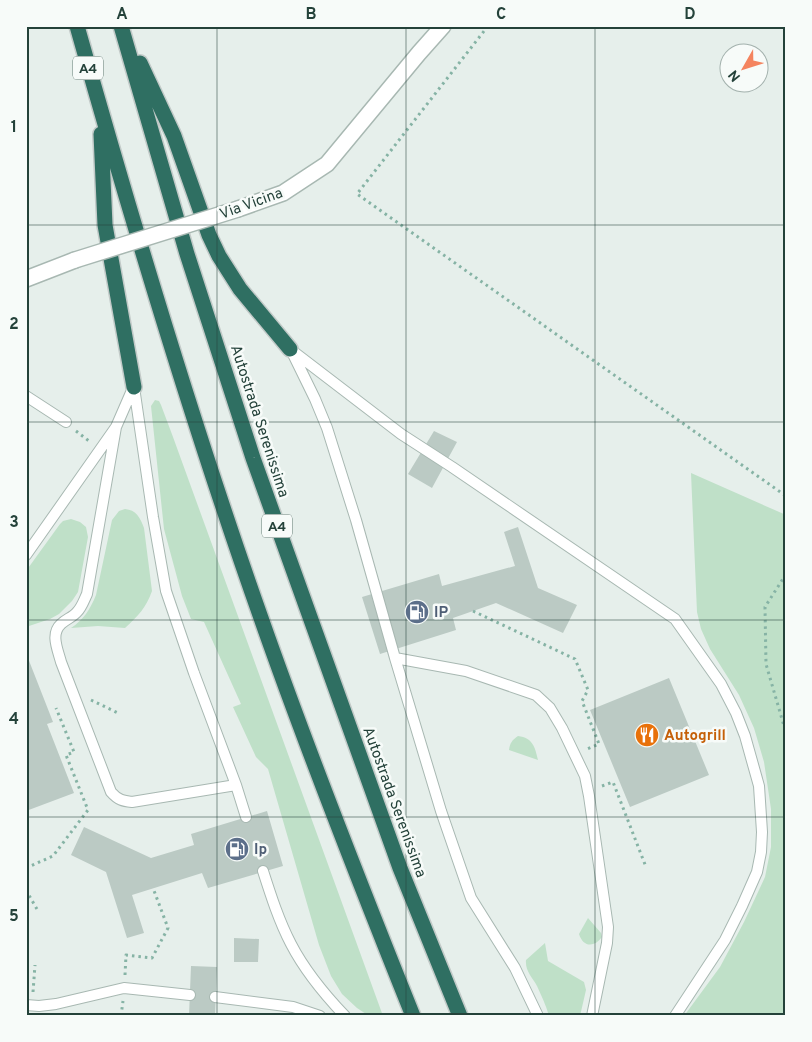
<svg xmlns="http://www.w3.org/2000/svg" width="812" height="1042" viewBox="0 0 812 1042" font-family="Overpass,sans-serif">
	<rect width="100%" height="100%" fill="#e6efeb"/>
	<path fill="#bfe0c8" d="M 155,400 L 159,401 L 161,405 L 173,437 L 383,1016 L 369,1016 L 357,1008 L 342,994 L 331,976 L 319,945 L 268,769 L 256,757 L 233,707 L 241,704 L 204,622 L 191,619 L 182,596 L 164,529 L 151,406 Z
		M 691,473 L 786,515 L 786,1016 L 684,1016 L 720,967 L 744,922 L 765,877 L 771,847 L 771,809 L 764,762 L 754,728 L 739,695 L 710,649 L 701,629 L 697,612 Z
		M 125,509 C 136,510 140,517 144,528 L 152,591 C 146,608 138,616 125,628 L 98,626 L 71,628 C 83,620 90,610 96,595 L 112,520 L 119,511 Z
		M 71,519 L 80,522 L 86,527 L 88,537 L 78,592 L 72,601 L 59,614 L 50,619 L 26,627 L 26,571 L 60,524 L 63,521 Z
		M 518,736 C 533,738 535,747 538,760 L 509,750 C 510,743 512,740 518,736 Z
		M 588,918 L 601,933 L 602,937 C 594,948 583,947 579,934 Z
		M 545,943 L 548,961 L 584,982 L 586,990 L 580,1016 L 549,1016 C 546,1005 541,995 537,986 C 532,977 525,971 526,960 Z"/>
	<path fill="#bbcac4" d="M 434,431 L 457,442 L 432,488 L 408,474 Z
		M 518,527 L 538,588 L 577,605 L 563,633 L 496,603 L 453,618 L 456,630 L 380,654 L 362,597 L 439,574 L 442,586 L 515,566 L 504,532 Z
		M 26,653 L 53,722 L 47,724 L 74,793 L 26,811 Z
		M 669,678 L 709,775 L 630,807 L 590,710 Z
		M 267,811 L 283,866 L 208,888 L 202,873 L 132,895 L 144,933 L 127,938 L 106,872 L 71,855 L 84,827 L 151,858 L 194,845 L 191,834 Z
		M 234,938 L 259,939 L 258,962 L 234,962 Z
		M 191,966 L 217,967 L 215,1016 L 189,1016 Z"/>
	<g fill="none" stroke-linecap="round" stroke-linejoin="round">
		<g stroke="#a8b8b2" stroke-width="12">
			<path id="lane" d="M 290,349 L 401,434 L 452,467 L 675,619 L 721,684 L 736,713 L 745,736 L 759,786 L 762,832 L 761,852 L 757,872 L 742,906 L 725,940 L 675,1016
				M 292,352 L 315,399 L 327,428 L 356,520 L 395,658 L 466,671 L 536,695 L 550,708 L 562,728 L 585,776 L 589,796 L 608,927 L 607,943 L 592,1016
				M 134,387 L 153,517 L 166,591 L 194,673 L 236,785 L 246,817
				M 26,396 L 66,422
				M 116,427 L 87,594 C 84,600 82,607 77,612 C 73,617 66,619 61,624 C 50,634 58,650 61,662 L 111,792 C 118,800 123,801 132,802 L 236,785
				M 26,555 L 116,427 L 133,388
				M 395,658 L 441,811 L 471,898 L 515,968 L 538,1016
				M 263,871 C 271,896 279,921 291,944 C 305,971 324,994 345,1016
				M 215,997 L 293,1007 L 320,1016
				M 26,1005 L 39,1006 L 56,1004 L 124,988 L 190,995"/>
		</g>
		<g stroke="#a8b8b2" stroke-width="18">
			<path id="street" d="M 238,209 L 283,193 L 327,164 L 419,53 L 443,26
				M 26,279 L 75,260"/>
		</g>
		<g stroke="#c2cac8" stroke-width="18">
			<path id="highway" d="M 77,26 C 133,225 192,423 261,618 C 308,752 360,884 413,1016
				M 121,26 L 187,254 L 253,458 L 400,868 L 460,1016
				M 140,63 L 174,136 L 209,235 L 219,256 L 240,289 L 290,349
				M 101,134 L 105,225 L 134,387"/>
		</g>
		<path stroke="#86b3a5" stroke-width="3" stroke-dasharray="2.5 4" stroke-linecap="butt" d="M 488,26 L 357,194 L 786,496
			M 76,431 L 89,441
			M 786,574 L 765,607 L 766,664 L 786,733
			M 473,611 L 575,659 L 588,690 L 582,701 L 599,744 L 587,749 L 588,750
			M 91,700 L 118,713
			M 602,786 L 613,782 L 646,867
			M 26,868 L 53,856 L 88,810 L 66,755 L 74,752 L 56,708
			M 26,890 L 38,911
			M 125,975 L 126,955 L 152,958 L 168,928 L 153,888
			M 33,992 L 35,965
			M 121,1016 L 123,1001"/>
		<use href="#lane" stroke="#fff" stroke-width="10"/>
		<use href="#street" stroke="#fff" stroke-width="15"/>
		<use href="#highway" stroke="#2f6f62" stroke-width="15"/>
		<g stroke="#a8b8b2" stroke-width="18" stroke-linecap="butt">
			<path id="street-bridge" d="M 75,260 L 238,209"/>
		</g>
		<use href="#street-bridge" stroke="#fff" stroke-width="15"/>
	</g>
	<path fill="none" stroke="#24423a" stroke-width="1" stroke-opacity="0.55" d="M 217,26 L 217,1016M 406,26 L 406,1016M 595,26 L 595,1016M 26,225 L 786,225M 26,422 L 786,422M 26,620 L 786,620M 26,817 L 786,817"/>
	<defs>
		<g id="fuel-disc" transform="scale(1.25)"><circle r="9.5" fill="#5c6f8a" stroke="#f7fbf9"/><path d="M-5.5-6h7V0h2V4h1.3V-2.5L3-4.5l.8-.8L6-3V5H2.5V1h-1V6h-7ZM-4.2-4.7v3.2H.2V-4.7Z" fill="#fff"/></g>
		<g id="restaurant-disc" transform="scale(1.25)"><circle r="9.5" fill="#e8710a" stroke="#f7fbf9"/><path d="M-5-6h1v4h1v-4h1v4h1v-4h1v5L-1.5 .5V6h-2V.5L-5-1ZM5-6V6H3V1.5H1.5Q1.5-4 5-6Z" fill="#fff"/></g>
	</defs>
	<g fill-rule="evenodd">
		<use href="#fuel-disc" x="417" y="612"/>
		<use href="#restaurant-disc" x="647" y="735"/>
		<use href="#fuel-disc" x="237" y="849"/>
	</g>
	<g text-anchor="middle" stroke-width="5" stroke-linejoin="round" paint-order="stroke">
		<g fill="#f7fbf9" stroke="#637a73" stroke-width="1">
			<rect x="73" y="56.5" width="30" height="23" rx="4"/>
			<rect x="262" y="514.5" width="30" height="23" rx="4"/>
		</g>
		<g font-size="14" font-weight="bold" fill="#24423a">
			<text x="88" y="73">A4</text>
			<text x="277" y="531">A4</text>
		</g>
		<g font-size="15" fill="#24423a" stroke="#f7fbf9">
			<text transform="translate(251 203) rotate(-20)" y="5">Via Vicina</text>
			<text transform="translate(260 421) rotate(72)" y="5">Autostrada Serenissima</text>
			<text transform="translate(395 802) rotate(70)" y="5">Autostrada Serenissima</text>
		</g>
		<g font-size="15" font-weight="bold" fill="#4e5e75" stroke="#f7fbf9" text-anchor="start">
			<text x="434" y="617">IP</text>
			<text x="254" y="854">Ip</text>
		</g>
		<g font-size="15" font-weight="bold" fill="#c56008" stroke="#f7fbf9" text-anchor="start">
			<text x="664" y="740">Autogrill</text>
		</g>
	</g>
	<rect width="812" height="1042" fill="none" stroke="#f7fbf9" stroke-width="55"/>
	<g transform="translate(744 68) rotate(231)"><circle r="24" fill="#f7fbf9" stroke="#a3b1ad"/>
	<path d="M0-4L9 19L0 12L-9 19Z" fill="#f4845f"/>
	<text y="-8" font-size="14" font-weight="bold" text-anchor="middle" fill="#24423a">N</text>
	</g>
	<rect x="28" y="28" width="756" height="986" fill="none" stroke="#24423a" stroke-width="2"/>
	<g font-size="16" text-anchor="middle" font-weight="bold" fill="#24423a">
		<text x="122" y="19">A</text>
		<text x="311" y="19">B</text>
		<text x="501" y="19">C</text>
		<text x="690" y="19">D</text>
		<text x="14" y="132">1</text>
		<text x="14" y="329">2</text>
		<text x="14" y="527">3</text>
		<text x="14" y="724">4</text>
		<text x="14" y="921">5</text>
	</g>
</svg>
